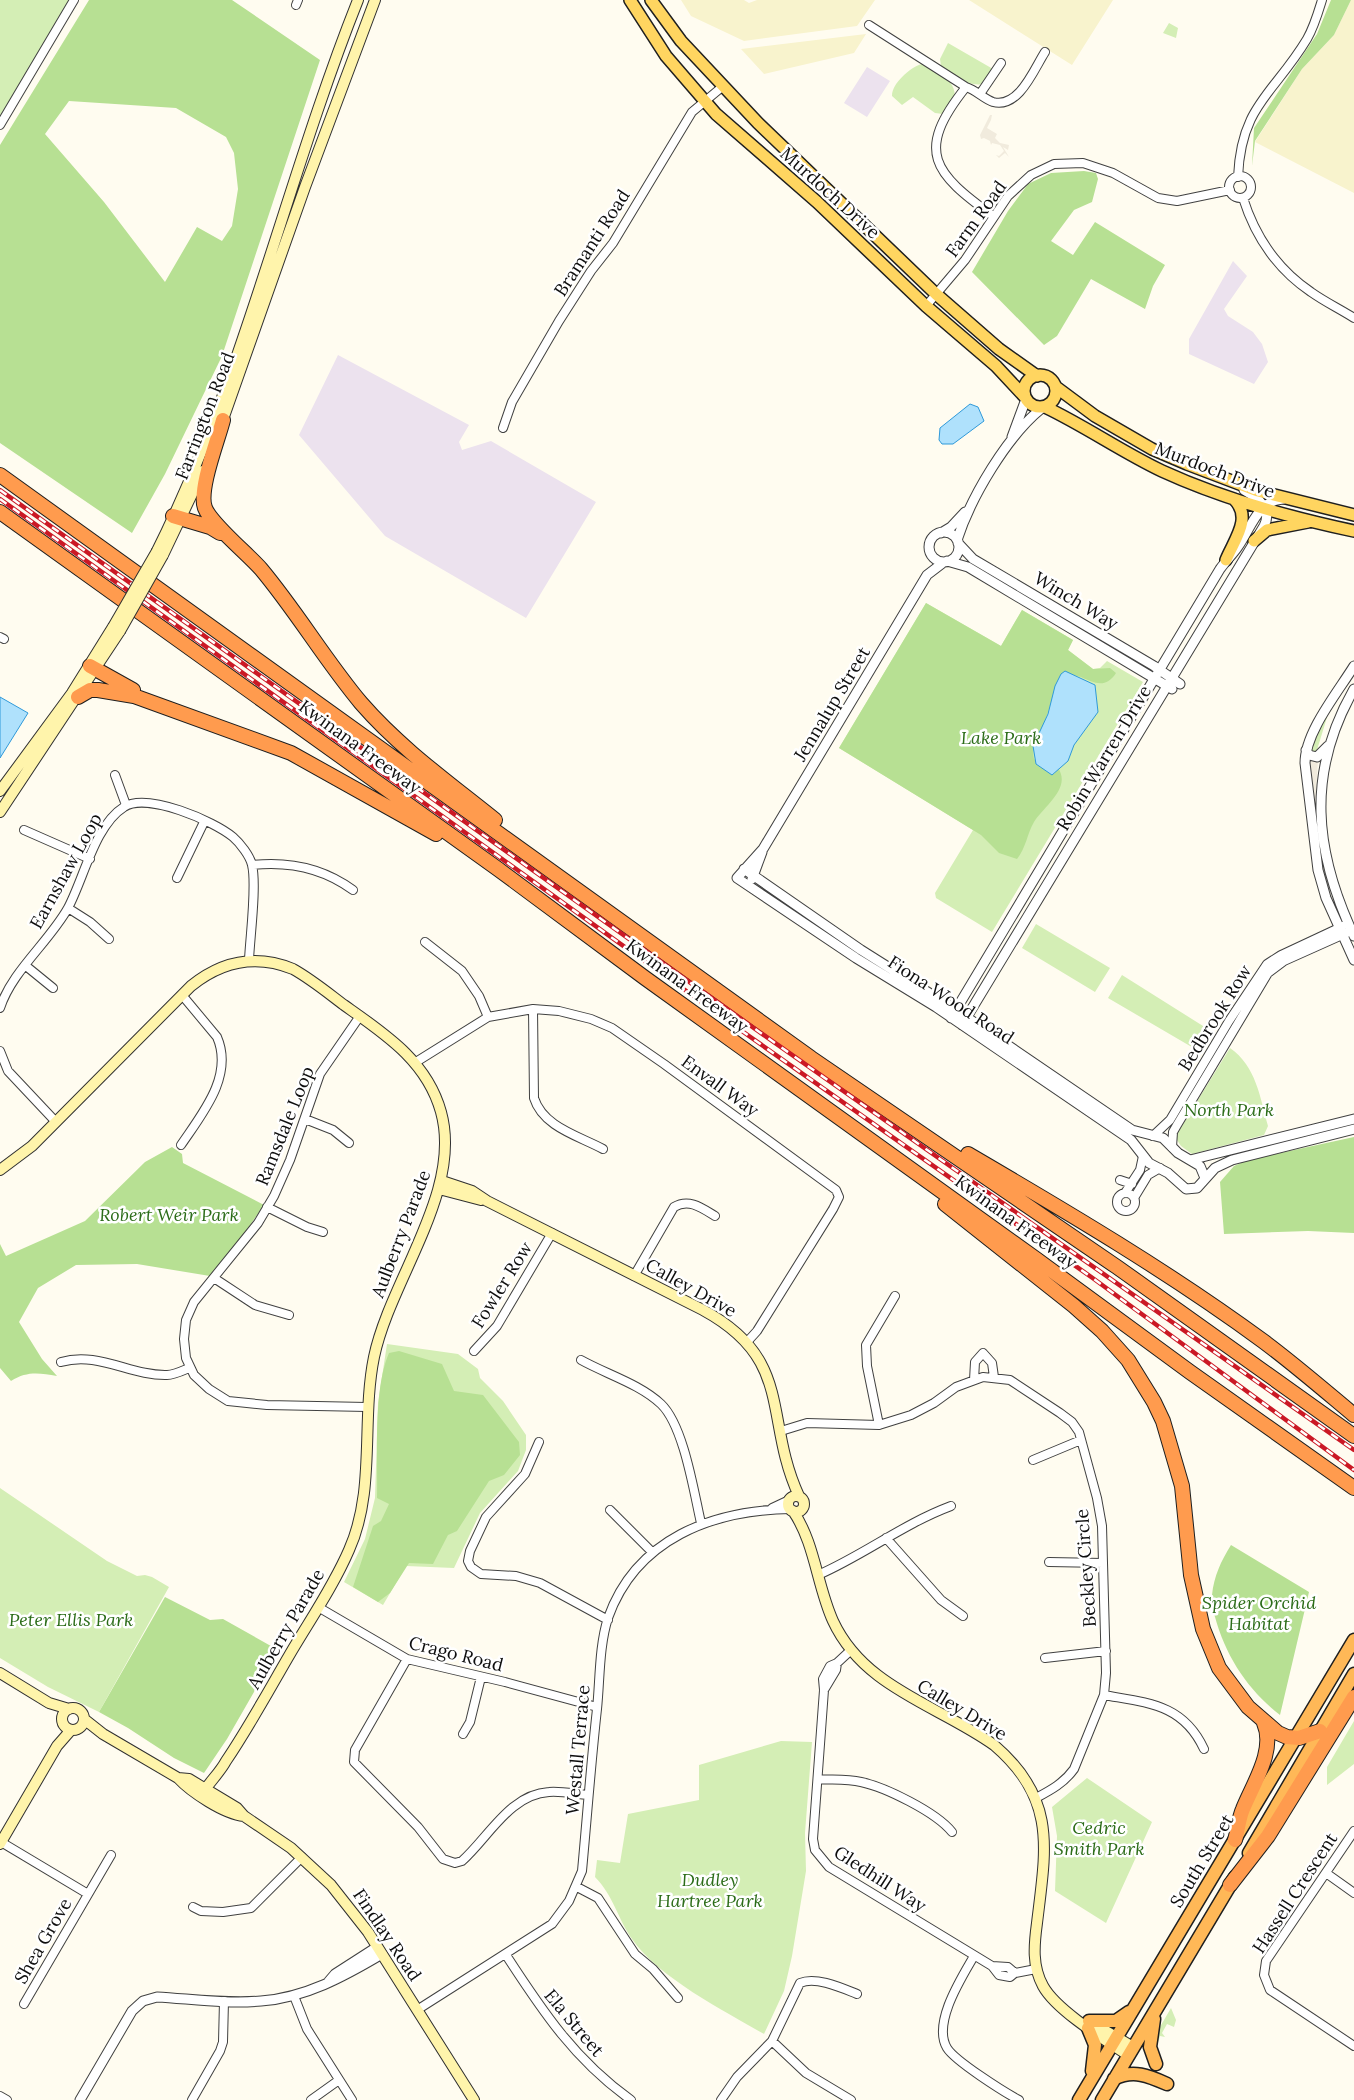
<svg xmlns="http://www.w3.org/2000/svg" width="1354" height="2100" viewBox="0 0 1354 2100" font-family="Lora,serif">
	<rect width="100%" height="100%" fill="#fffcf0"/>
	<path fill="#ece2ee" d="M 867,67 L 890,81 L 867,117 L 844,103 Z
		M 1233,261 L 1247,276 L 1224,309 L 1228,316 L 1253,332 L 1262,344 L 1268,362 L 1254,384 L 1189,354 L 1189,339 Z
		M 338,355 L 469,425 L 459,442 L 462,450 L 491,441 L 596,502 L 526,618 L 385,536 L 299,435 Z"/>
	<path fill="#f8f3cd" d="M 681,0 L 744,0 L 749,3 L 757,0 L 875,0 L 857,26 L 744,41 L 691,16 Z
		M 969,0 L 1113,0 L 1072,65 Z
		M 1351,0 L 1354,0 L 1354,193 L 1255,142 L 1302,69 L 1334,35 Z
		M 866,34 L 854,53 L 764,74 L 741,49 Z"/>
	<path fill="#d4eeb5" d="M 0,0 L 70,0 L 0,120 Z
		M 1169,23 L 1178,28 L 1176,38 L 1163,33 Z
		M 948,43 L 993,69 L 983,84 C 969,87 951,75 941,66 L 940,59 Z
		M 921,64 C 928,64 933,68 939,72 C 956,84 962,99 943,114 L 935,113 L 913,97 L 902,105 L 892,96 C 892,83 910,68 921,64 Z
		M 926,603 L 1001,646 L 1022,610 L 1073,640 L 1068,650 L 1093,669 L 1100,668 L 1107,661 L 1143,682 L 992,932 L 936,898 L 935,893 L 973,830 L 839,748 Z
		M 1328,714 L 1317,750 L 1315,752 L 1310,751 L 1315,734 Z
		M 1036,924 L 1110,968 L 1095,992 L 1022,948 Z
		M 1122,975 L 1211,1031 L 1213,1035 L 1202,1053 L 1108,998 Z
		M 1230,1048 C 1256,1066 1260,1097 1268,1126 L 1264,1135 L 1192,1154 L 1181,1146 L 1175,1137 Z
		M 387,1344 L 458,1354 L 478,1369 L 480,1378 L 503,1401 L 526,1435 L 526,1450 L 518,1471 L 480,1513 L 454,1568 L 406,1566 L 383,1605 L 344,1582 L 365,1539 L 375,1498 L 378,1403 Z
		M 0,1488 L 107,1561 L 137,1576 L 145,1575 L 152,1577 L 169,1587 L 99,1712 L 48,1687 L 0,1658 Z
		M 1354,1721 L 1354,1764 L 1327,1785 L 1327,1767 Z
		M 781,1741 L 812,1742 L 805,1833 L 806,1871 L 792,1956 L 784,1991 L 764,2034 C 723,2010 659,1978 632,1939 C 618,1919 613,1895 595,1877 L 597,1860 L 620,1863 L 628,1814 L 699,1800 L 699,1765 Z
		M 1087,1778 L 1152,1822 L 1106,1923 L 1055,1891 L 1057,1836 L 1052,1807 Z
		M 1171,2008 L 1176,2020 L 1174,2027 L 1167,2024 L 1162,2033 L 1165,2037 L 1160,2036 L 1157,2046 L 1157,2032 Z"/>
	<path fill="#b7e093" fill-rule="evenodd" d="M 89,0 L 232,0 L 320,60 L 222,356 L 165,474 L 132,533 L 0,443 L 0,145 ZM 69,101 L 176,108 L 226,137 L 234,153 L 238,189 L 232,226 L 222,241 L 197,227 L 165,282 L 104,202 L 45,134 Z
		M 1331,0 L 1351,0 L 1334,35 L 1302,69 L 1255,141 L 1252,166 L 1254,128 L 1317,34 Z
		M 1084,171 L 1096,173 L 1098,179 L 1092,202 L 1074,210 L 1051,241 L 1073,255 L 1095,222 L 1165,265 L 1153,286 L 1145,309 L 1091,279 L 1057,336 L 1044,345 L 972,272 L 1008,211 L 1028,184 L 1051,173 Z
		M 926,603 L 1001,646 L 1022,610 L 1073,640 L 1068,650 L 1093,669 L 1110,668 L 1116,673 C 1106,689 1094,683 1081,677 C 1075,675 1067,675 1061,674 C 1055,687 1052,701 1047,715 C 1043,731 1030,741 1034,759 L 1054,774 L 1058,768 C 1072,788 1043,807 1034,822 C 1027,834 1026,848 1017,859 L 999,853 L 981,835 L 839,748 Z
		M 1354,1137 L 1354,1233 L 1308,1231 L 1224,1234 L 1220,1182 L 1234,1166 L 1248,1160 Z
		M 172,1147 L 182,1154 L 183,1163 L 264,1205 L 244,1234 L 210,1276 L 137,1264 L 76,1265 L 38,1288 L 19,1322 L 42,1359 L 57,1376 C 39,1373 27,1371 11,1381 L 0,1368 L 0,1244 L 6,1256 L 85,1221 L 145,1162 Z
		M 399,1351 L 442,1364 L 454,1391 L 483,1395 L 519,1442 L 520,1455 L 504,1475 L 489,1481 L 457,1531 L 448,1535 L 433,1564 L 409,1563 L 390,1593 L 378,1602 L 353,1587 L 373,1526 L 381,1521 L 389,1504 L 377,1498 C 378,1457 373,1389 389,1353 Z
		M 1231,1545 L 1309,1592 L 1280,1715 C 1248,1690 1226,1657 1215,1617 C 1213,1611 1211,1602 1212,1595 C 1214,1576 1221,1561 1231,1545 Z
		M 165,1597 L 210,1620 L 223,1619 L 278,1650 L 227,1739 L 204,1773 L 174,1758 L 128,1728 L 99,1712 Z"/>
	<path fill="#f1ebdd" d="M 990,115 L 992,115 L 991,120 L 987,128 L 997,134 L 995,138 L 1000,143 L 1009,145 L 1008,150 L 1003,147 L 1009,157 L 1005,153 L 999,158 L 996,155 L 999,156 L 1004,151 L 1000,145 L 992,143 L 991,145 L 990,141 L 984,138 L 981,139 L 980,135 Z
		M 1309,760 L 1318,760 L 1315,808 L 1317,836 L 1326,877 L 1341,918 L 1339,920 L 1324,882 L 1313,813 Z"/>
	<path fill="#afe1fc" stroke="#2f99d9" d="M 970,404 L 978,407 L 984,421 L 953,444 L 942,444 L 939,440 L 940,428 Z
		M 1065,671 L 1095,685 L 1098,712 L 1074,745 L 1068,761 L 1052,775 L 1036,764 L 1033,746 L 1048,714 L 1055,686 L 1061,674 Z
		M 0,697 L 28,713 L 0,758 Z"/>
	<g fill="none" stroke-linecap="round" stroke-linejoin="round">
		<g stroke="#414141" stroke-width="10">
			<path id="minor" d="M 296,5 L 298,0
				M 869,25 L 966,87
				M 980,94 L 1001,63
				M 0,125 L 74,0
				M1229 187a11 11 0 1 1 22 0a11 11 0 1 1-22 0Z
				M 1238,177 C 1241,105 1274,94 1307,39 C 1314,27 1318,13 1322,0
				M 1243,198 C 1255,236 1277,269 1311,292 C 1325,302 1340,309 1354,318
				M 993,216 C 934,173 914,152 966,87 C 976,90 984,99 993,102 C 1019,109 1034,69 1045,52
				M 926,306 L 965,260 L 1008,196 L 1031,175 L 1054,164 L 1083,163 L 1113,173 L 1158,198 L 1177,201 L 1230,190
				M 503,428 L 512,402 L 559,321 L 591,271 L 613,243 L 692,112 L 722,87
				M 0,637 L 4,639
				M 115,775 L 126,805
				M 24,830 L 90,859
				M 252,865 C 289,861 323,868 353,890
				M 177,878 L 204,822
				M 68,908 L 90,922 L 109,939
				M 425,942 L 462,971 L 479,996 L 488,1017
				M 26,966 L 53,988
				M 0,1008 C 12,971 49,942 68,908 C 84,878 95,825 124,807 C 147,792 214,821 233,837 C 240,843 250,856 252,865 C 257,885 250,937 249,960
				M 533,1009 L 534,1098 C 543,1127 579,1136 603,1149
				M 360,1016 L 320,1074 L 290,1160 L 274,1196 L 258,1223 L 194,1302 L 186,1320 L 184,1339 L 186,1358 L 194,1375 L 209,1389 L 228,1401 L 267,1405 L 367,1407
				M 0,1051 L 8,1071 L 56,1122
				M 416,1062 L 488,1017 L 533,1009 L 559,1011 L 591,1019 L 612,1028 L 664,1064 L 836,1190 L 839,1197 L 833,1209 L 757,1331 L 747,1342
				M 305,1119 L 333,1130 L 349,1143
				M 1153,1136 L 1170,1120 L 1229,1021 L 1267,964 L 1281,955 L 1343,926
				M 181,1145 C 202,1114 234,1076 217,1037 L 182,995
				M 1172,1147 L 1173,1132 L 1177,1125 L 1268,973 L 1284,961 L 1351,931
				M 1120,1180 L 1132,1184
				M1117 1202a9 9 0 1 1 18 0a9 9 0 1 1-18 0Z
				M 1125,1193 L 1140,1170 L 1143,1156
				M 1134,1198 L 1148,1175 L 1160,1168
				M 267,1207 L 307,1227 L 323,1232
				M 634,1276 L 674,1207 C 689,1198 702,1208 715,1216
				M 214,1278 L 255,1305 L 289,1315
				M 474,1351 L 497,1326 L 552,1233
				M 581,1360 C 606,1374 640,1384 661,1404 C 684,1426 694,1493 701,1523
				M 61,1362 C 98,1351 131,1376 167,1375 C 174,1375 182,1371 189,1368
				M 974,1380 L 975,1362 L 983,1353 L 992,1363 L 994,1377
				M 879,1425 L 867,1366 L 866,1345 L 895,1296
				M 781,1431 L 807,1423 L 879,1425 L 911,1415 L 934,1403 L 956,1387 L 983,1377 L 1010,1380 L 1060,1413 L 1072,1422 L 1079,1432 L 1097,1498 L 1102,1526 L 1106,1673 L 1104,1695 L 1074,1769 C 1064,1783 1051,1790 1036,1798
				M 539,1442 L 525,1474 L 486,1517 L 470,1551 L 468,1561 L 471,1567 L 481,1574 L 516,1576 L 540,1583 L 608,1620
				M 1033,1460 L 1081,1440
				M 772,1508 L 789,1500
				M 610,1510 L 652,1552
				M 886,1538 L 941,1600 L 963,1616
				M 1049,1562 L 1103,1563
				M 818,1575 C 864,1555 903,1524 951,1506
				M 318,1607 L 407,1659 L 505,1682 L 597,1707
				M 851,1650 L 837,1663 L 830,1666 L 823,1679 L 824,1690 L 813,1839 L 815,1850 L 829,1867 L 992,1966 L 999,1975 L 1010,1977 L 1015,1973 L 1036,1969
				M 1045,1658 L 1106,1651
				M 407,1659 L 355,1750 L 354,1762 L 418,1827 L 443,1859 L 455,1863 L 462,1861 C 488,1838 510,1794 549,1792 C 562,1791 575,1794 588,1795
				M 824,1690 L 836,1670 L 837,1663
				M 1104,1695 C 1148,1703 1183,1704 1204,1749
				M 463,1734 L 470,1722 L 481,1677
				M 818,1779 C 832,1780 847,1779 861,1782 C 885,1787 936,1812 952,1832
				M 1354,1831 L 1266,1961 L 1264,1975 L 1270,1990 L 1354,2046
				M 1,1842 L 88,1894
				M 1326,1873 L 1354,1893
				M 577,1887 L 598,1898 L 635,1954 L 653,1969 L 678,1998
				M 193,1907 L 201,1911 L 223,1912 L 251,1908 L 302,1857
				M 506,1955 C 543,2012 575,2060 631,2100
				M 974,1956 C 962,1977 932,2023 947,2048 C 955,2061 1004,2092 1019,2100
				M 992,1966 L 1008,1967 L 1015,1973
				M 294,1996 L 307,2029 L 352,2100
				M 24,2004 L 111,1855
				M 417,2010 L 552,1924 L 569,1901 L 582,1871 C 587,1817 591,1763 597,1709 C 600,1680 599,1646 608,1618 C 636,1539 712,1510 791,1509
				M 772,2041 L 806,2073 L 851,2100
				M 0,2096 L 7,2100
				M 192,2100 L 220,2051 L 223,2042 L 224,2001
				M 311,2100 L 339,2080
				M 721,2100 L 737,2077 L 772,2041 L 800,1983 C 816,1976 842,1988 857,1994"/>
		</g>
		<g stroke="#414141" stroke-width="11">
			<path id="tertiary" d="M 1012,437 L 1026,399
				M929 547a15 15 0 1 1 30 0a15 15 0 1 1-30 0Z
				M 941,533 L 951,527 L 965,512
				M 957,540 C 971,497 1007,436 1042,408
				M 958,543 L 973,559 L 1154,666 L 1180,684
				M 947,561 L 968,567 L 1172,689
				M 944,562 L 927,575 L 763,849 L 737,878 L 856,958 L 936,1007 L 1131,1140 L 1149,1163 L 1168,1173 L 1186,1189 L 1197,1188 L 1215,1168 L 1232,1160 L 1354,1129
				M 1354,666 C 1338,692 1305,732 1305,763 L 1318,870 L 1326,898 L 1354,960
				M 1354,689 C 1306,773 1314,851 1354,936
				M 1306,750 L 1309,755 L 1317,757 L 1328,746
				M 744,869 L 861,950 L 956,1010 L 1132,1130 L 1163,1138 L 1178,1153 L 1200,1166 L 1205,1178
				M 752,879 L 762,852
				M 951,1018 L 1220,569 C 1225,562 1232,555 1237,548 C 1251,529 1257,500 1284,499
				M 962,1025 L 1264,526 C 1273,509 1258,498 1244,490
				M 1190,1160 L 1354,1119
				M 329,1981 L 335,1974 L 377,1947
				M 80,2100 L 132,2011 L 143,2001 L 157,1997 C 192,1999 227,2004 261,2001 C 305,1998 345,1976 382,1954"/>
		</g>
		<g stroke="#303030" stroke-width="12">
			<path id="secondary" d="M 221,425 L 305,187 L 375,0
				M 157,551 C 244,376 286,181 358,0
				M 163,555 L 203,471
				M 0,791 L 72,693 L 113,627
				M 0,812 L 120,631
				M 0,1170 L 32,1146 L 191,986 C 222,961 256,954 293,969 C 311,979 328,993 344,1005 C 385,1034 427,1061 441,1112 C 463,1191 390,1280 374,1357 C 361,1421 376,1490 349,1550 C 333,1587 310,1620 290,1654 C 269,1690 249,1727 226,1761 C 219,1774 208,1783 201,1796
				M 442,1181 L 472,1191 L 487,1201 L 703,1310 C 795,1360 763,1418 799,1496
				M 439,1189 L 481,1200
				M788 1504a8 8 0 1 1 16 0a8 8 0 1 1-16 0Z
				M 793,1511 C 815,1543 817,1586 833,1621 C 864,1688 938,1705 994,1745 C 1057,1799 1046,1848 1037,1923 C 1034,1945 1032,1966 1043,1986 C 1056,2010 1105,2040 1128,2055
				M 0,1673 L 49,1703 L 69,1709
				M62 1719a11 11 0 1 1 22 0a11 11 0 1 1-22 0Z
				M 84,1719 L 103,1734 L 178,1778 C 191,1792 224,1814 244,1816
				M 178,1778 L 189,1779 L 237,1808 L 244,1816 L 291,1848 L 331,1885 L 368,1932 L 474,2100
				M 0,1844 L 57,1746 L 71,1730
				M 1089,2021 L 1133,2047"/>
		</g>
		<g stroke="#1f1f1f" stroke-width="14">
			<path id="primary" d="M 630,0 L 666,56 L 716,114 L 817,202 L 926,306 L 996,366 L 1024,396
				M 651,0 L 681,41 L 758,123 L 936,294 L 999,349 L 1037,376
				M1024 391a16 16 0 1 1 32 0a16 16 0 1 1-32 0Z
				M 1056,387 L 1095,416 L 1152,449 L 1187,464 L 1258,491 L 1354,515
				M 1045,407 C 1085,426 1122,452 1162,471 C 1223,499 1288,517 1354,531
				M 1254,541 L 1267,530 L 1308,522
				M 1226,560 C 1234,540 1253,518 1234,499"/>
		</g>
		<g stroke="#1f1f1f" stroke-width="15">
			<path id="trunk" d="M 1249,1853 L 1354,1674
				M 1154,2019 L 1150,2047 L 1156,2064
				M 1089,2021 L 1116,2021 L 1129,2012
				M 1088,2028 L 1095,2045 L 1092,2071
				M 1114,2079 C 1133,2069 1149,2076 1167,2084
				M 1079,2100 L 1354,1640
				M 1102,2100 L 1235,1877"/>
		</g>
		<g stroke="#1f1f1f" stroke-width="16">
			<path id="motorway" d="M 223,420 C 218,440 198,490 205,508 C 211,524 248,554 261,569 C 297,612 325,660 361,703 C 400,748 449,783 495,820
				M 0,475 L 811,1058 L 1117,1267 L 1354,1436
				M 0,512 L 498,869 L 645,978 L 1036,1259 L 1190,1372 L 1354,1488
				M 173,516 L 210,527 L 220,533
				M 90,666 L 133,690
				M 78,697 L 90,690 L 98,690 L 134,696 L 291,753 L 436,834
				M 968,1154 C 1069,1213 1169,1272 1263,1341 C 1294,1364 1324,1390 1354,1415
				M 945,1204 L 1074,1306 L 1102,1331 L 1128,1360 L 1154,1402 L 1163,1421 L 1182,1486 L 1191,1575 L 1203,1629 L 1219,1668 L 1248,1707 L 1278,1733 L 1287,1737 L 1299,1738 L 1320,1731
				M 1235,1840 C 1238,1830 1239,1818 1243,1809 C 1253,1784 1276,1750 1264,1723
				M 1230,1885 L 1268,1836 L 1354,1697"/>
		</g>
		<use href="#minor" stroke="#fff" stroke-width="8"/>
		<use href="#tertiary" stroke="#fff" stroke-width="9"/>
		<use href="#secondary" stroke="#fff4ab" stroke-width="10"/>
		<use href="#primary" stroke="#ffd560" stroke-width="11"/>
		<use href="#trunk" stroke="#ffb857" stroke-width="12"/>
		<use href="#motorway" stroke="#ff9b4e" stroke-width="14"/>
		<g stroke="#cb1925" stroke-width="4.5">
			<path id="rail" d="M 0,490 L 758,1031 L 1354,1450
				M 0,499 L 749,1036 L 1094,1279 L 1354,1470"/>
		</g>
		<use href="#rail" stroke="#fff" stroke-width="2.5" stroke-dasharray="8" stroke-linecap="butt"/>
		<g stroke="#303030" stroke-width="12" stroke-linecap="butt">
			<path id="secondary-bridge" d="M 113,627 L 157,551
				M 120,631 L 163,555"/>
		</g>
		<use href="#secondary-bridge" stroke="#fff4ab" stroke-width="10"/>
	</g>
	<g text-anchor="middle" stroke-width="5" stroke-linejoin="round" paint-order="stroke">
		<g font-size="18" fill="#0e0e0e" stroke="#fff">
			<text transform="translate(830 193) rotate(42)" y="6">Murdoch Drive</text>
			<text transform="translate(976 219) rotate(-54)" y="6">Farm Road</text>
			<text transform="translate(592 243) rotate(-57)" y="6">Bramanti Road</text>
			<text transform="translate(205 416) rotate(-69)" y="6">Farrington Road</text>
			<text transform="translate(1215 470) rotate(21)" y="6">Murdoch Drive</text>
			<text transform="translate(1076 601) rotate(31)" y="6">Winch Way</text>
			<text transform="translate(832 704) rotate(-59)" y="6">Jennalup Street</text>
			<text transform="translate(360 747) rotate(36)" y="6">Kwinana Freeway</text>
			<text transform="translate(1104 758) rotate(-59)" y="6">Robin Warren Drive</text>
			<text transform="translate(66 871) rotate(-61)" y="6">Earnshaw Loop</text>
			<text transform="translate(687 986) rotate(36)" y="6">Kwinana Freeway</text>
			<text transform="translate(951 1000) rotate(33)" y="6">Fiona Wood Road</text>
			<text transform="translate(1215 1018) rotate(-58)" y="6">Bedbrook Row</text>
			<text transform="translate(720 1086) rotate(36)" y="6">Envall Way</text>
			<text transform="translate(285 1126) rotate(-68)" y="6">Ramsdale Loop</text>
			<text transform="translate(1016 1222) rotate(36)" y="6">Kwinana Freeway</text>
			<text transform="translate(401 1234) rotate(-69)" y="6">Aulberry Parade</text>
			<text transform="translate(502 1285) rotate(-58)" y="6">Fowler Row</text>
			<text transform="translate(691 1288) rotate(29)" y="6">Calley Drive</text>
			<text transform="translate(1086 1568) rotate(-94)" y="6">Beckley Circle</text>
			<text transform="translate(286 1629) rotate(-60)" y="6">Aulberry Parade</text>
			<text transform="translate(456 1654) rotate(14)" y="6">Crago Road</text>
			<text transform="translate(962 1710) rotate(31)" y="6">Calley Drive</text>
			<text transform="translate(578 1750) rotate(-85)" y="6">Westall Terrace</text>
			<text transform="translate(1202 1861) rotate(-59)" y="6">South Street</text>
			<text transform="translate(880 1879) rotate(33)" y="6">Gledhill Way</text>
			<text transform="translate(1295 1893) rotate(-57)" y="6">Hassell Crescent</text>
			<text transform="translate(387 1935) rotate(56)" y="6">Findlay Road</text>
			<text transform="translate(43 1941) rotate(-60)" y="6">Shea Grove</text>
			<text transform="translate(574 2023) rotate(50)" y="6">Ela Street</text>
		</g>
		<g font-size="18" font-style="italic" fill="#2b6c18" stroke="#fff">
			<text x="1001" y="744">Lake Park</text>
			<text x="1229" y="1116">North Park</text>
			<text x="169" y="1221">Robert Weir Park</text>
			<text x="1259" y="1609">Spider Orchid<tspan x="1259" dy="21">Habitat</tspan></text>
			<text x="71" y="1626">Peter Ellis Park</text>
			<text x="1099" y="1834">Cedric<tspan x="1099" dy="21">Smith Park</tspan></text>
			<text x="710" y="1886">Dudley<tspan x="710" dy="21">Hartree Park</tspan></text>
		</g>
	</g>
</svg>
